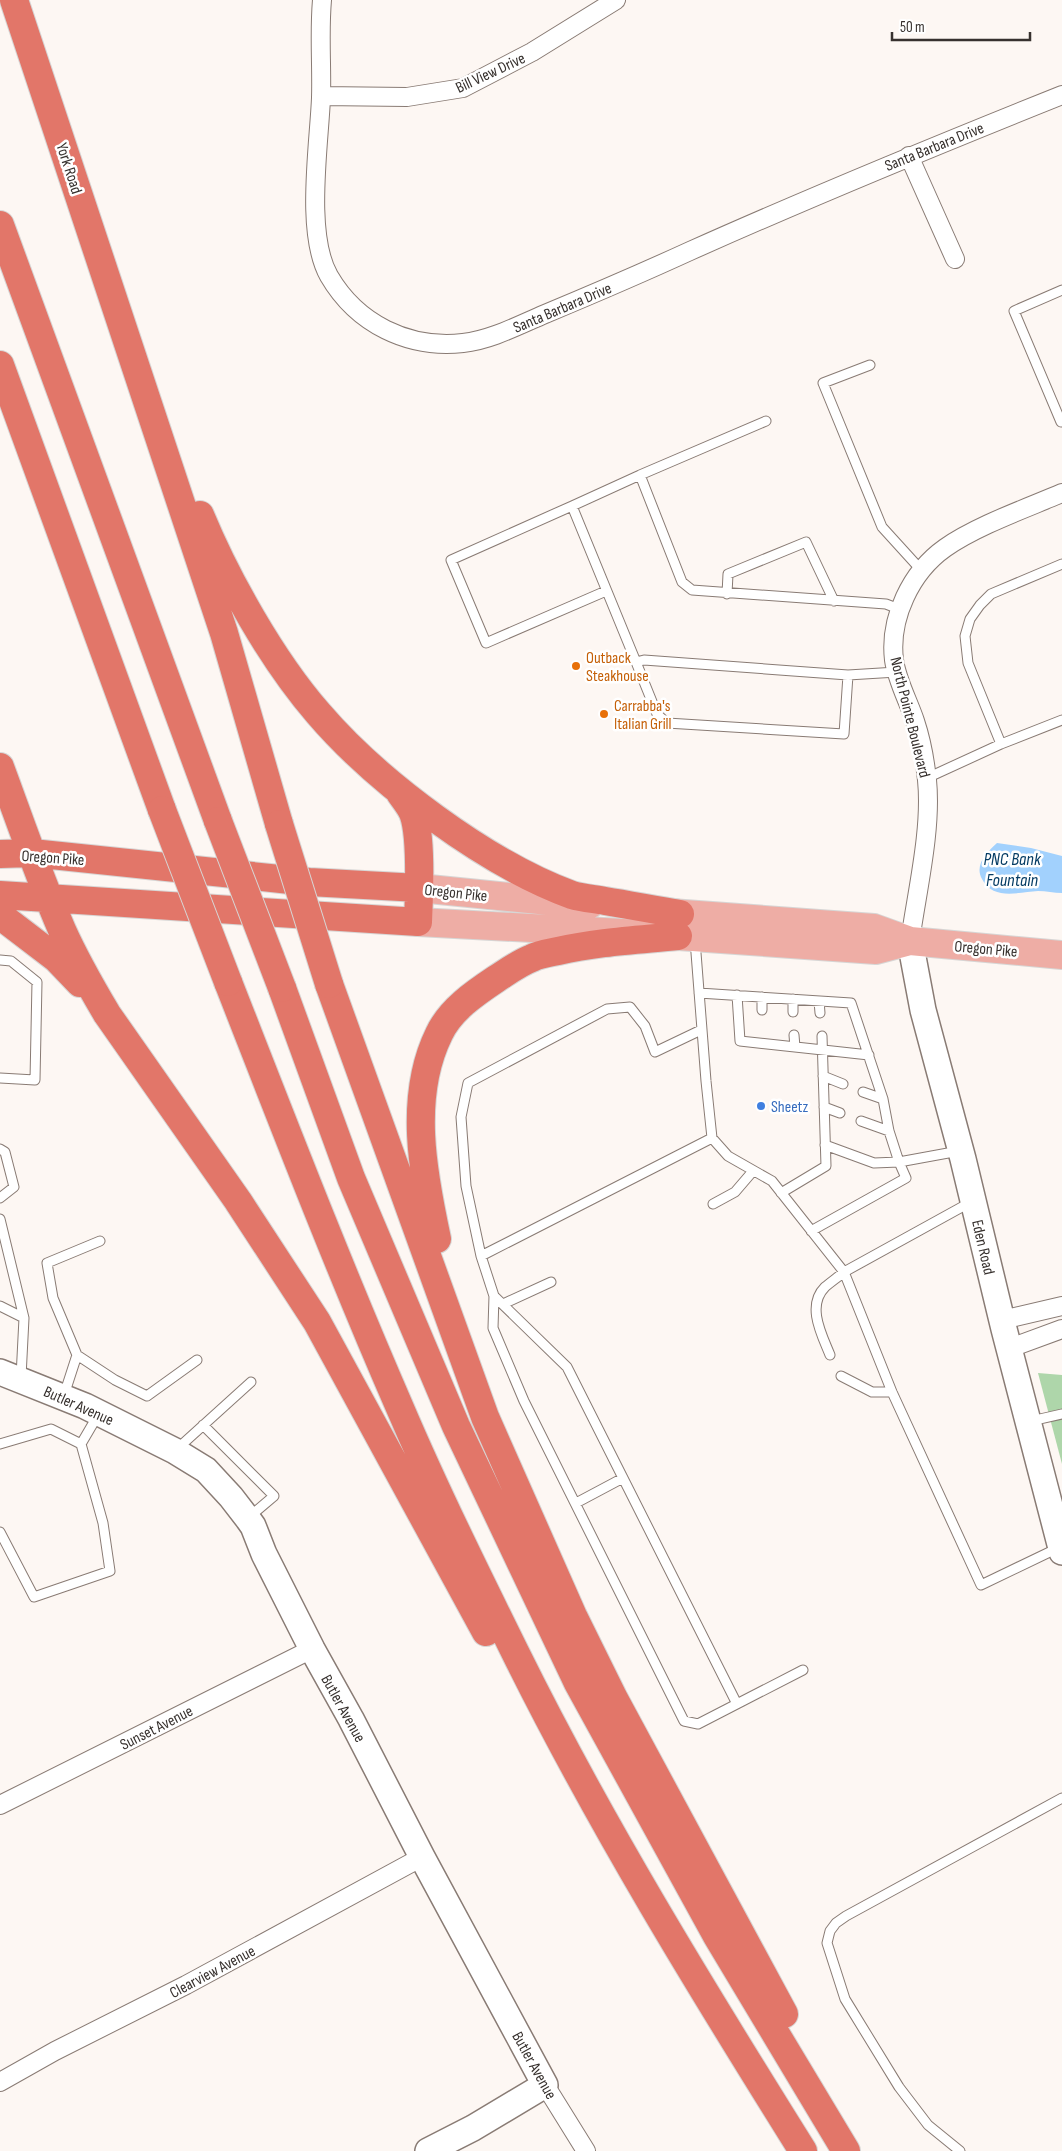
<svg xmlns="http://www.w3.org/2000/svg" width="1062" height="2151" viewBox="0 0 1062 2151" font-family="'Sofia Sans Condensed',sans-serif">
	<rect width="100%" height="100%" fill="#fdf7f3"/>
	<path fill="#aed6aa" d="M 1038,1373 L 1062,1375 L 1062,1464 Z"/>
	<path fill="#a2d1fd" d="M 997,843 L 1031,848 L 1062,856 L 1062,893 C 1054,893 1046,891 1038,891 C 1019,892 993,901 982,879 C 974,865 987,852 997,843 Z"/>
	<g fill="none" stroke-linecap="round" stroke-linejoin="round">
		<g stroke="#897b74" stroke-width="11">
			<path id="lane" d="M 1062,290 L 1014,311 L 1061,422 L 1062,421
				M 870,365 L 823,383 L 882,527 L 922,571
				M 766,421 L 640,475 L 682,582 L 692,590 L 886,604 L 899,609
				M 572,506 L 640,475
				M 606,591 L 486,643 L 451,560 L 572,506 L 636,662 L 644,660 L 848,675 L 897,672
				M 727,594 L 728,574 L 806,542 L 834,601
				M 636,662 L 657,714 L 667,723 L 844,734 L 848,675
				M 1001,744 L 968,663 L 965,636 L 970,619 L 980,605 L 991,594 L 1062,564
				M 927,778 L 1001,744 L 1062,720
				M 695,940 L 706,1081 L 712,1138 L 728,1156 L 772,1181 L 844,1272 L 971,1202
				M 0,960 L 11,961 L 37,982 L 35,1080 L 0,1078
				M 699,993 L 851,1003 L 883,1099 L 889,1131 L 899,1162 L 959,1151
				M 737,995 L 740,1041 L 869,1055
				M 793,999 L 793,1012
				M 819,1001 L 820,1013
				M 762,1010 L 762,997
				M 701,1030 L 655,1052 L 645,1026 L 630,1007 L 607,1009 L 468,1083 L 461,1117 L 466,1186 L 481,1256 L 494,1296 L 493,1328 L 524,1401 L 684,1721 L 698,1724 L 803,1670
				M 794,1035 L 795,1047
				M 823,1076 L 843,1084
				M 863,1092 L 883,1099
				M 824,1107 L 840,1113
				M 861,1121 L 889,1131
				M 0,1149 L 5,1152 L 14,1187 L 0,1198
				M 781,1193 L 826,1166 L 822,1036
				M 713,1204 L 735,1192 L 753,1171
				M 0,1219 L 24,1318
				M 811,1231 L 906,1178 L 899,1162 L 874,1163 L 825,1145
				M 481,1256 L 712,1138
				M 494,1296 L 567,1367 L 737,1704
				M 503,1304 L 551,1282
				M 0,1306 L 24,1318 L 21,1377
				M 77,1355 L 115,1380 L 147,1396 L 197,1360
				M 830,1355 C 822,1335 806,1306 825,1287 C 831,1282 838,1277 844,1272 L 892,1392 L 981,1585 L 1058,1548
				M 841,1376 L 872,1392 L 892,1392
				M 64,1395 L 77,1355 L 53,1298 L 47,1263 L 100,1241
				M 1031,1421 L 1062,1414
				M 203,1425 L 274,1496 L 248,1518
				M 0,1444 L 51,1429 L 81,1444
				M 177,1449 L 251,1382
				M 576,1503 L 623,1478
				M 0,1532 L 34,1597 L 110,1571 L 103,1523 L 81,1444 L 98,1415
				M 960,2151 L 928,2125 L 899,2087 L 845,1999 L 827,1943 L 830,1931 L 836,1923 L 846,1916 L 1062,1798"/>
		</g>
		<g stroke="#897b74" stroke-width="20">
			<path id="street" d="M 322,0 C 319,33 322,65 321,98 C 319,146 305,234 329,276 C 357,324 408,349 463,343 C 491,340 519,325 545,314 C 593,294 642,273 690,251 C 813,196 937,145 1062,95
				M 321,96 L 407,97 L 463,88 L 532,52 L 616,0
				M 909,156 L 955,259
				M 910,941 C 917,891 932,829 927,780 C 925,760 921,739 915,721 C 908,700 897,681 894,660 C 889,618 911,572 945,548 C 976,526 1027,508 1062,493
				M 1002,1320 L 1062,1306
				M 1010,1348 L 1062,1329
				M 0,1805 L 312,1649
				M 0,2082 L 55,2051 L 186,1985 L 422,1857
				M 545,2085 L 586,2151"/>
		</g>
		<g stroke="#897b74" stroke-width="28">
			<path id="secondary" d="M 910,941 L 923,1010 L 963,1159 L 1004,1329 L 1062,1552
				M 0,1372 L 85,1406 L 175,1451 L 206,1470 L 231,1497 L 248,1519 L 253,1526 L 264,1554 L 312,1649 L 351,1719 L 422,1857 L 545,2085 L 473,2128 L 428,2151"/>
		</g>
		<g stroke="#d7d6d5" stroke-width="30">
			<path id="primary" d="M 419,888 L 589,905
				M 657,912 L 874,928 L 910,941 L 1062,955
				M 418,922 L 678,936 L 876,950 L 910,941"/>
		</g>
		<g stroke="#d7d6d5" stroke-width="30">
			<path id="highway" d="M 14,0 L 224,633 L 279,824
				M 0,225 L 218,821
				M 0,365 L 162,810
				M 200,515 C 227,580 272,660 318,713 C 377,782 487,864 572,895 C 582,898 594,899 605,901 C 630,905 655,910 680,914
				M 0,767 C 20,821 39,877 62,930 C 75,959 91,987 107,1014 L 238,1201 L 317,1322 L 486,1632
				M 0,854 L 32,853 L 309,882 L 419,888
				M 0,895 L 418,922 C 419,896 422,836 413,813 C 410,806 404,799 400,793
				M 0,918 L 6,920 L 57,959 L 80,983
				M 228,982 C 284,1125 339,1268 400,1408 C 435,1490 475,1571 515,1652 C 600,1824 701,1988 803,2151
				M 329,984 L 485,1417 L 573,1616 L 613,1697 L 784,2014
				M 282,988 L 351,1178 L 456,1426 L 578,1683 L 717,1936 L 846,2151
				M 437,1239 C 423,1174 408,1097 439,1034 C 450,1010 475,993 496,979 C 507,972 519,963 532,958 C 540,954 549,953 558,951 C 597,942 638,940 678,936"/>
		</g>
		<use href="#lane" stroke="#fff" stroke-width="9"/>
		<use href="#street" stroke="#fff" stroke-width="18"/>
		<use href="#secondary" stroke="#fff" stroke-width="25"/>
		<use href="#primary" stroke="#eeada5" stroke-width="28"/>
		<use href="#highway" stroke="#e27669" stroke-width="28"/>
		<g stroke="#d7d6d5" stroke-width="30" stroke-linecap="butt">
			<path id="highway-bridge" d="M 162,810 L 228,982
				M 218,821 L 282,988
				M 279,824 L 329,984"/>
		</g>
		<use href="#highway-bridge" stroke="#e27669" stroke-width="28"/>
	</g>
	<g fill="#e8710a" stroke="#fff" stroke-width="2">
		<circle cx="576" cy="666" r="5"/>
		<circle cx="604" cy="714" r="5"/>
	</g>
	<circle fill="#3f7fe0" stroke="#fff" stroke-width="2" cx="761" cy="1106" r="5"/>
	<g text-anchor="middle" stroke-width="5" stroke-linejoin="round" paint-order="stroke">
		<g font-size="16" fill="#37312e" stroke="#fff">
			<text transform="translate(490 72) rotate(-25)" y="6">Bill View Drive</text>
			<text transform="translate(934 146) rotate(-22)" y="6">Santa Barbara Drive</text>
			<text transform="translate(70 168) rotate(72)" y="6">York Road</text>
			<text transform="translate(562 307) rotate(-23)" y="6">Santa Barbara Drive</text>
			<text transform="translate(911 717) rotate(76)" y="6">North Pointe Boulevard</text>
			<text transform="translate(53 857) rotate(4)" y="6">Oregon Pike</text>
			<text transform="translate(456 892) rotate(6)" y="6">Oregon Pike</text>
			<text transform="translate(986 948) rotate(5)" y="6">Oregon Pike</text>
			<text transform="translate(984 1247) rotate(77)" y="6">Eden Road</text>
			<text transform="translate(79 1405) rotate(24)" y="6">Butler Avenue</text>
			<text transform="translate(344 1708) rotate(61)" y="6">Butler Avenue</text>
			<text transform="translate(156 1727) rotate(-27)" y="6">Sunset Avenue</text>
			<text transform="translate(212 1971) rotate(-28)" y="6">Clearview Avenue</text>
			<text transform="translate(535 2065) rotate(61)" y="6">Butler Avenue</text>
		</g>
		<g font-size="16" fill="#c56008" stroke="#fff" text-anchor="start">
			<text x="586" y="663">Outback<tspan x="586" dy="18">Steakhouse</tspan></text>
			<text x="614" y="711">Carrabba's<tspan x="614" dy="18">Italian Grill</tspan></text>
		</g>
		<g font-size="16" fill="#366cbe" stroke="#fff" text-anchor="start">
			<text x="771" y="1112">Sheetz</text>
		</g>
		<g font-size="18" font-style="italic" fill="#053c64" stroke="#fff">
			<text x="1012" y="865">PNC Bank<tspan x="1012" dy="21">Fountain</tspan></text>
		</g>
	</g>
	<path d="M892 32v8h138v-8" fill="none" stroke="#37312e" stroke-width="2.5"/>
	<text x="900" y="32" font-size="15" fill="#37312e" stroke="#ffffff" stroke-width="4" paint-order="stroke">50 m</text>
</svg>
